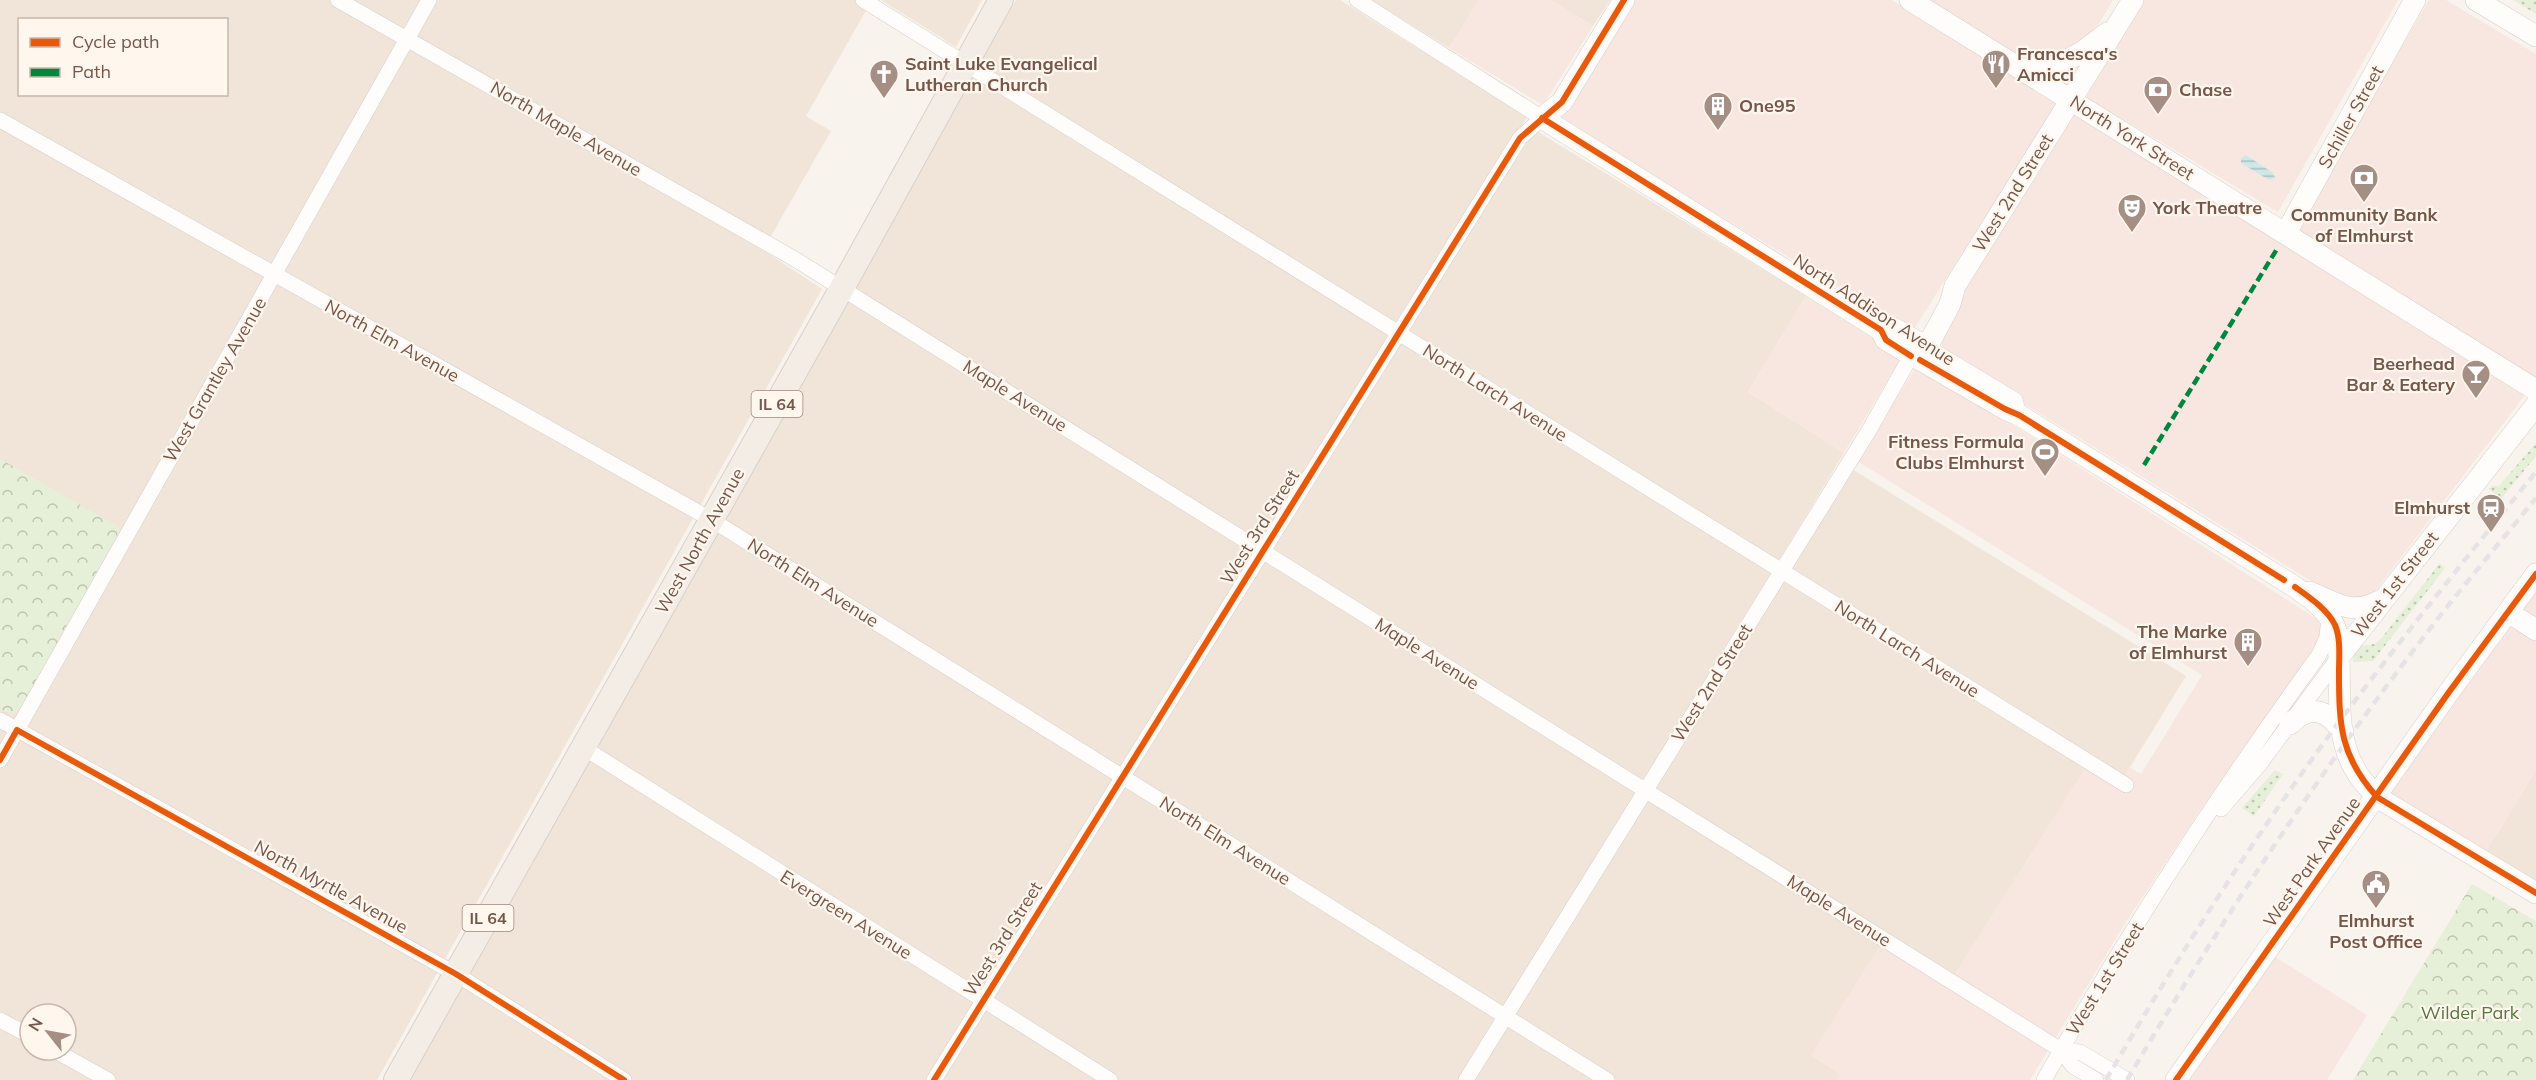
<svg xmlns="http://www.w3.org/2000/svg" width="2536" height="1080" viewBox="0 0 2536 1080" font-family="Mulish,sans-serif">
	<defs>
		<pattern id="grass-dots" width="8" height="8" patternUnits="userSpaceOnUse" patternTransform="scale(1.5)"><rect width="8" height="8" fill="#e6efd7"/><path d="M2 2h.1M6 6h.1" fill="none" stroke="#bfc4b0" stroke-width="1.8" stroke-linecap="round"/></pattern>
		<pattern id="forest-crowns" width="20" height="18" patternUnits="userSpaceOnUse" patternTransform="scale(1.5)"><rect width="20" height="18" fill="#e6efd7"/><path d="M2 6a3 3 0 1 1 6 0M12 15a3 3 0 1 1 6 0" fill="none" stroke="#bfc4b0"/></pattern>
		<pattern id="water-rules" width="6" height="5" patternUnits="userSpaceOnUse" patternTransform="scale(1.5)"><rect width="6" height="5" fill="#cde8e9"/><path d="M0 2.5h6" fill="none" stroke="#abbfbf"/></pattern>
	</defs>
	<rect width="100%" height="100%" fill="#f8f3ed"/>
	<path fill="#f1e5da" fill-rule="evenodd" d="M 0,0 L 872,0 L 806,116 L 831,131 L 763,250 L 822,289 L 377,1080 L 0,1080 ZM 20,20 L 226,20 L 226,94 L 20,94 ZM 30,1014 L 66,1014 L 66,1050 L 30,1050 Z
		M 881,0 L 982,0 L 956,47 Z
		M 1016,0 L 1340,0 L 1527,117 L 1396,322 L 1406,329 L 1535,130 L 1806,296 L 1748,392 L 1844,453 L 1778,562 L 1852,469 L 2186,676 L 2124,777 L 1954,975 L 1811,1055 L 1840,1074 L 1837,1080 L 406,1080 Z
		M 1371,0 L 1479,0 L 1449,48 Z
		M 1550,0 L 1610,0 L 1593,26 Z
		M 2536,770 L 2536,884 L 2485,853 Z"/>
	<path fill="#f8e7e0" d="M 1479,0 L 1550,0 L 1593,26 L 1543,105 L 1449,48 Z
		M 1635,0 L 1892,0 L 2058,103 L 1912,332 L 1559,118 Z
		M 1929,0 L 2113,0 L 2098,25 L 2071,53 L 2039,60 L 2010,50 Z
		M 2144,0 L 2398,0 L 2278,212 L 2086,97 Z
		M 2429,0 L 2446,0 L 2536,54 L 2536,381 L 2294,230 Z
		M 2076,109 L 2528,391 L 2360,611 L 1930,346 Z
		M 1806,296 L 1902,356 L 1844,453 L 1748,392 Z
		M 1918,364 L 2320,621 L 2323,632 L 2318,644 L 2201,809 L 2124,925 L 2030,1080 L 1837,1080 L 1840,1074 L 1811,1055 L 1881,944 L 1954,975 L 2092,757 L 2124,776 L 2129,767 L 2141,774 L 2202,675 L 1857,461 Z
		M 2536,582 L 2536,618 L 2517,607 Z
		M 2509,622 L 2536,639 L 2536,770 L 2485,853 L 2386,791 Z
		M 2274,956 L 2367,1015 L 2327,1080 L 2188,1080 Z"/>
	<path fill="url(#grass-dots)" d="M 2513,0 L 2536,0 L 2536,14 Z
		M 2536,443 L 2536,456 L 2501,499 L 2489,489 L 2492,486 L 2499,486 Z
		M 2440,563 L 2445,568 L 2373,661 L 2353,662 L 2353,653 L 2360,646 L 2374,644 L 2380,640 Z
		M 2275,770 L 2283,774 L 2254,816 L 2242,808 Z"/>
	<path fill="url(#forest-crowns)" d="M 0,459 L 121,528 L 21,707 L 13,714 L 0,709 Z
		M 2472,884 L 2536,921 L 2536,1080 L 2353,1080 Z"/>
	<path fill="url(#water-rules)" d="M 2246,155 L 2273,173 L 2275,178 L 2269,180 L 2241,163 L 2241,158 Z"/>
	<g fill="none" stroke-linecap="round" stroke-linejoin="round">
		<g stroke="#d7cec9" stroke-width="16">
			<path id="street" d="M 338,0 L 793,258 L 2061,1050 L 2073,1066 L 2096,1080
				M 863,0 L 2126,785
				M 0,120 L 712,520 L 1607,1080
				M 1927,347 L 2015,400 L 2019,415
				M 0,720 L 456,974 L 624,1080
				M 584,748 L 1110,1080
				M 0,760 L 429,0
				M 2221,809 L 2259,765 L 2339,657
				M 0,1020 L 30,1036
				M 54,1050 L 108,1080
				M 2061,1050 L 2080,1052 L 2127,1080
				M 934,1080 L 1520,138 L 1542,118 L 1357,0
				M 1466,1080 L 1868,432 L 1911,356
				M 2044,1080 C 2127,933 2220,791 2319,655 L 2327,637 L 2329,617"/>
		</g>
		<g stroke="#d8cec9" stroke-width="22">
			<path id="secondary" d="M 1624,0 L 1562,102 L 1542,118 L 1881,330 L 1886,340 L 2005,409 L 2019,415 L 2295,587 C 2312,599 2331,612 2337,633 C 2344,680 2330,734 2359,776 C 2364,783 2371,790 2377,797 L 2536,893
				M 1910,0 L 2536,390
				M 2476,0 L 2536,36
				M 2021,69 L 2053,68 L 2082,52 L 2107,33
				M 2286,233 L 2415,0
				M 1881,330 L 1893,328 L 1927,347
				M 1920,360 L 1950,304 L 1955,286 L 2133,0
				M 2310,592 C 2337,604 2353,616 2381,600
				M 2508,612 L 2536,630
				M 2339,657 L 2536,405
				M 2290,724 C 2310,704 2327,709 2343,732
				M 2176,1080 L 2449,692 L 2536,574"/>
		</g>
		<g stroke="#dad0ca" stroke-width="26">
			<path id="primary" d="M 396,1080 L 842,288 L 1001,0"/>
		</g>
		<use href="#street" stroke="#fefdfc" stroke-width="15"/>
		<use href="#secondary" stroke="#fefdfc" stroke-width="21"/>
		<use href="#primary" stroke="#f3ede6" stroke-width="24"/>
		<path stroke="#e5e3e5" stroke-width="4.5" stroke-dasharray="9 6" stroke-linecap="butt" d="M 2106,1080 C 2178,956 2256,834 2342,718 C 2405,634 2470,553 2536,472
			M 2127,1080 C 2216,929 2313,782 2419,643 C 2457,593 2497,546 2536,498"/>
		<path stroke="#00873e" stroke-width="4.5" stroke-dasharray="9 4.5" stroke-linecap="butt" d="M 2144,465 L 2277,249"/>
		<g stroke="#fff7ee" stroke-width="10">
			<path id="cycleway" d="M 1542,118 L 1881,330 L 1886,340 L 1911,356
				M 1920,360 L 2005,409 L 2019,415 L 2284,580
				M 2295,587 C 2309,597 2327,609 2335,625 C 2341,639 2339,657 2339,672 C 2339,725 2340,756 2377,797 L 2536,893
				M 0,760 L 17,730 L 456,974 L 624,1080
				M 934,1080 L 1520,138 L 1562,102 L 1624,0
				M 2176,1080 L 2449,692 L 2536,574"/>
		</g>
		<use href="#cycleway" stroke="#e8590c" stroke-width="6"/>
	</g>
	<defs>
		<g id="restaurant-pin" transform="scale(1.5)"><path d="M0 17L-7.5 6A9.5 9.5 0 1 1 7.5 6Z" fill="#a58e84" stroke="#fff7ee"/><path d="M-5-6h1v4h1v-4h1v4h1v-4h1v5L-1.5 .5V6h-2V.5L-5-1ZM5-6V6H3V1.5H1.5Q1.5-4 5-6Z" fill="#fff"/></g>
		<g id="church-pin" transform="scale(1.5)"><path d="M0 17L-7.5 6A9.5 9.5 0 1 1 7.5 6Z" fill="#a58e84" stroke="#fff7ee"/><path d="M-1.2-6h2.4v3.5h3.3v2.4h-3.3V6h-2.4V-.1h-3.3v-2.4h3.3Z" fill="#fff"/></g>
		<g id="bank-pin" transform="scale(1.5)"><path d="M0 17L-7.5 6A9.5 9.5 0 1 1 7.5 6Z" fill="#a58e84" stroke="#fff7ee"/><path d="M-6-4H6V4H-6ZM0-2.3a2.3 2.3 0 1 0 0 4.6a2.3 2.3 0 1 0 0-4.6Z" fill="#fff"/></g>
		<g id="building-pin" transform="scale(1.5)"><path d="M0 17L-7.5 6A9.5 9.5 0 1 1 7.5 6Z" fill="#a58e84" stroke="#fff7ee"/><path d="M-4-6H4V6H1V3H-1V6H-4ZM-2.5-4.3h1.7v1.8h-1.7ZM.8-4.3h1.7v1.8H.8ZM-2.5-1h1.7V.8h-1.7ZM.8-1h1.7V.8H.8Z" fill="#fff"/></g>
		<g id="theatre-pin" transform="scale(1.5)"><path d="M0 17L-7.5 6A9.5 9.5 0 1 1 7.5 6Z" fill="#a58e84" stroke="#fff7ee"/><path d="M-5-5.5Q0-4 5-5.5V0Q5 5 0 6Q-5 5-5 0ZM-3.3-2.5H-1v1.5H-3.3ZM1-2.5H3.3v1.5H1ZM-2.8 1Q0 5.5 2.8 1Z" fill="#fff"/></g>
		<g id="bar-pin" transform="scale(1.5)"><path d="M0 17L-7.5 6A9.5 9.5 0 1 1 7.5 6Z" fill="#a58e84" stroke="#fff7ee"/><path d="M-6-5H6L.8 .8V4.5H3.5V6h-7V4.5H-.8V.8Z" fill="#fff"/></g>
		<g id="stadium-pin" transform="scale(1.5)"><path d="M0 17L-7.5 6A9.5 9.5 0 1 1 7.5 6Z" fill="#a58e84" stroke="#fff7ee"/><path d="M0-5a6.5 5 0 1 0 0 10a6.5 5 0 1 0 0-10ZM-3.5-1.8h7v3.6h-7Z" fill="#fff"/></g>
		<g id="station-pin" transform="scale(1.5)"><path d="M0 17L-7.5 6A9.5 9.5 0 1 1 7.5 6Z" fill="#a58e84" stroke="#fff7ee"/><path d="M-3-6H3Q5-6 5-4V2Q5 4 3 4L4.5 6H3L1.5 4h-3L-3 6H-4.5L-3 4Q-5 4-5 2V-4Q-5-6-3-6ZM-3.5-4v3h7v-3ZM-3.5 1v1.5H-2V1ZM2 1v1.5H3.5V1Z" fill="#fff"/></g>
		<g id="civic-pin" transform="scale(1.5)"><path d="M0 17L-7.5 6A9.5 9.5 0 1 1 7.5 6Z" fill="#a58e84" stroke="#fff7ee"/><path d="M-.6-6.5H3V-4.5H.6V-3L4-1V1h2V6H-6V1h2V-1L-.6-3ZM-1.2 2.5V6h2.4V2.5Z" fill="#fff"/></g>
	</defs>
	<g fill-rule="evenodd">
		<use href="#restaurant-pin" x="1996" y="64"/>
		<use href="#church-pin" x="884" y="74"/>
		<use href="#bank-pin" x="2158" y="90"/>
		<use href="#building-pin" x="1718" y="106"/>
		<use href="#bank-pin" x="2364" y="178"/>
		<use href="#theatre-pin" x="2132" y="208"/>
		<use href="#bar-pin" x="2476" y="374"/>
		<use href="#stadium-pin" x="2045" y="452"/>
		<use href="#station-pin" x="2491" y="508"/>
		<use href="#building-pin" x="2248" y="642"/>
		<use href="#civic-pin" x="2376" y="884"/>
	</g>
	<g text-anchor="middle" stroke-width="4.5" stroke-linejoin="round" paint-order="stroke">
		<g fill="#fff7ee" stroke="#a0877c" stroke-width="1.5">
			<rect x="751.5" y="391" width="51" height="26" rx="4.5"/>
			<rect x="462.5" y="905" width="51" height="26" rx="4.5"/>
		</g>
		<g font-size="16" font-weight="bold" fill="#78574b">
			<text x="777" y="410">IL 64</text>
			<text x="488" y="924">IL 64</text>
		</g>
		<g font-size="18" font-weight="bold" fill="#78574b" stroke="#fff7ee" text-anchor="start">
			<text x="2017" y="60">Francesca's<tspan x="2017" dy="21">Amicci</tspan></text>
			<text x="905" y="70">Saint Luke Evangelical<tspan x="905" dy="21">Lutheran Church</tspan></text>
			<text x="2179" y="96">Chase</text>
			<text x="1739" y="112">One95</text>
			<text x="2153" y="214">York Theatre</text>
			<text x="2364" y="221" text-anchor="middle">Community Bank<tspan x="2364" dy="21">of Elmhurst</tspan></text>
			<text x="2455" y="370" text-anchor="end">Beerhead<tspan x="2455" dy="21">Bar &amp; Eatery</tspan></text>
			<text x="2024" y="448" text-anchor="end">Fitness Formula<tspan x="2024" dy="21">Clubs Elmhurst</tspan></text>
			<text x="2470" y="514" text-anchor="end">Elmhurst</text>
			<text x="2227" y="638" text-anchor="end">The Marke<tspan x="2227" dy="21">of Elmhurst</tspan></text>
			<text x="2376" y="927" text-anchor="middle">Elmhurst<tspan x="2376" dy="21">Post Office</tspan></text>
		</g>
		<g font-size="18" fill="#78574b" stroke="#fff7ee">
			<text transform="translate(2351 117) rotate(-61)" y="6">Schiller Street</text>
			<text transform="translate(566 129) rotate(30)" y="6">North Maple Avenue</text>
			<text transform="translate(2132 138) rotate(32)" y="6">North York Street</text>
			<text transform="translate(2013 193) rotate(-58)" y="6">West 2nd Street</text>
			<text transform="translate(1874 310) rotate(33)" y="6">North Addison Avenue</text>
			<text transform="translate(392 341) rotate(29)" y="6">North Elm Avenue</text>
			<text transform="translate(215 380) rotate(-60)" y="6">West Grantley Avenue</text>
			<text transform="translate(1495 393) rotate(32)" y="6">North Larch Avenue</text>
			<text transform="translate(1015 396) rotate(32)" y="6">Maple Avenue</text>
			<text transform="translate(1260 527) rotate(-58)" y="6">West 3rd Street</text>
			<text transform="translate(700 541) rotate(-61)" y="6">West North Avenue</text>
			<text transform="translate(813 583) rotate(32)" y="6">North Elm Avenue</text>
			<text transform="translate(2395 585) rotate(-52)" y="6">West 1st Street</text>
			<text transform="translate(1907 649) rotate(32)" y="6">North Larch Avenue</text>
			<text transform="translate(1427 654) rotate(32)" y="6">Maple Avenue</text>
			<text transform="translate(1712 683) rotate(-58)" y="6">West 2nd Street</text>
			<text transform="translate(1225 841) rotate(32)" y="6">North Elm Avenue</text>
			<text transform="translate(2312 862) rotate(-55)" y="6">West Park Avenue</text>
			<text transform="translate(331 887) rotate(29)" y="6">North Myrtle Avenue</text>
			<text transform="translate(1839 911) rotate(32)" y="6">Maple Avenue</text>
			<text transform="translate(846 915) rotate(32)" y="6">Evergreen Avenue</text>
			<text transform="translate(1003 939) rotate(-58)" y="6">West 3rd Street</text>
			<text transform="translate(2105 979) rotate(-58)" y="6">West 1st Street</text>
		</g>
		<g font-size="18" fill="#547840" stroke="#fff7ee">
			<text x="2470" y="1019">Wilder Park</text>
		</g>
	</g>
	<rect x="18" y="18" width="210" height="78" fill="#fff7ee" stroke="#c9b7ad" stroke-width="1.5"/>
	<rect x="30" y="38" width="30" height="9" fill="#e8590c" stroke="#c9b7ad" stroke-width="1.5"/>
	<text x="72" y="48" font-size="18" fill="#78574b">Cycle path</text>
	<rect x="30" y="68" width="30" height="9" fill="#00873e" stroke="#c9b7ad" stroke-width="1.5"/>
	<text x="72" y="78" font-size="18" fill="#78574b">Path</text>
	<g transform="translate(48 1032) rotate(301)"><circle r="28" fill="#fff7ee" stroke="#c9b7ad" stroke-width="1.5"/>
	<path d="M0-4.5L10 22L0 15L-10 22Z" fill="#a58e84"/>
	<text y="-9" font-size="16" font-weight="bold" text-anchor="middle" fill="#78574b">N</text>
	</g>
</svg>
